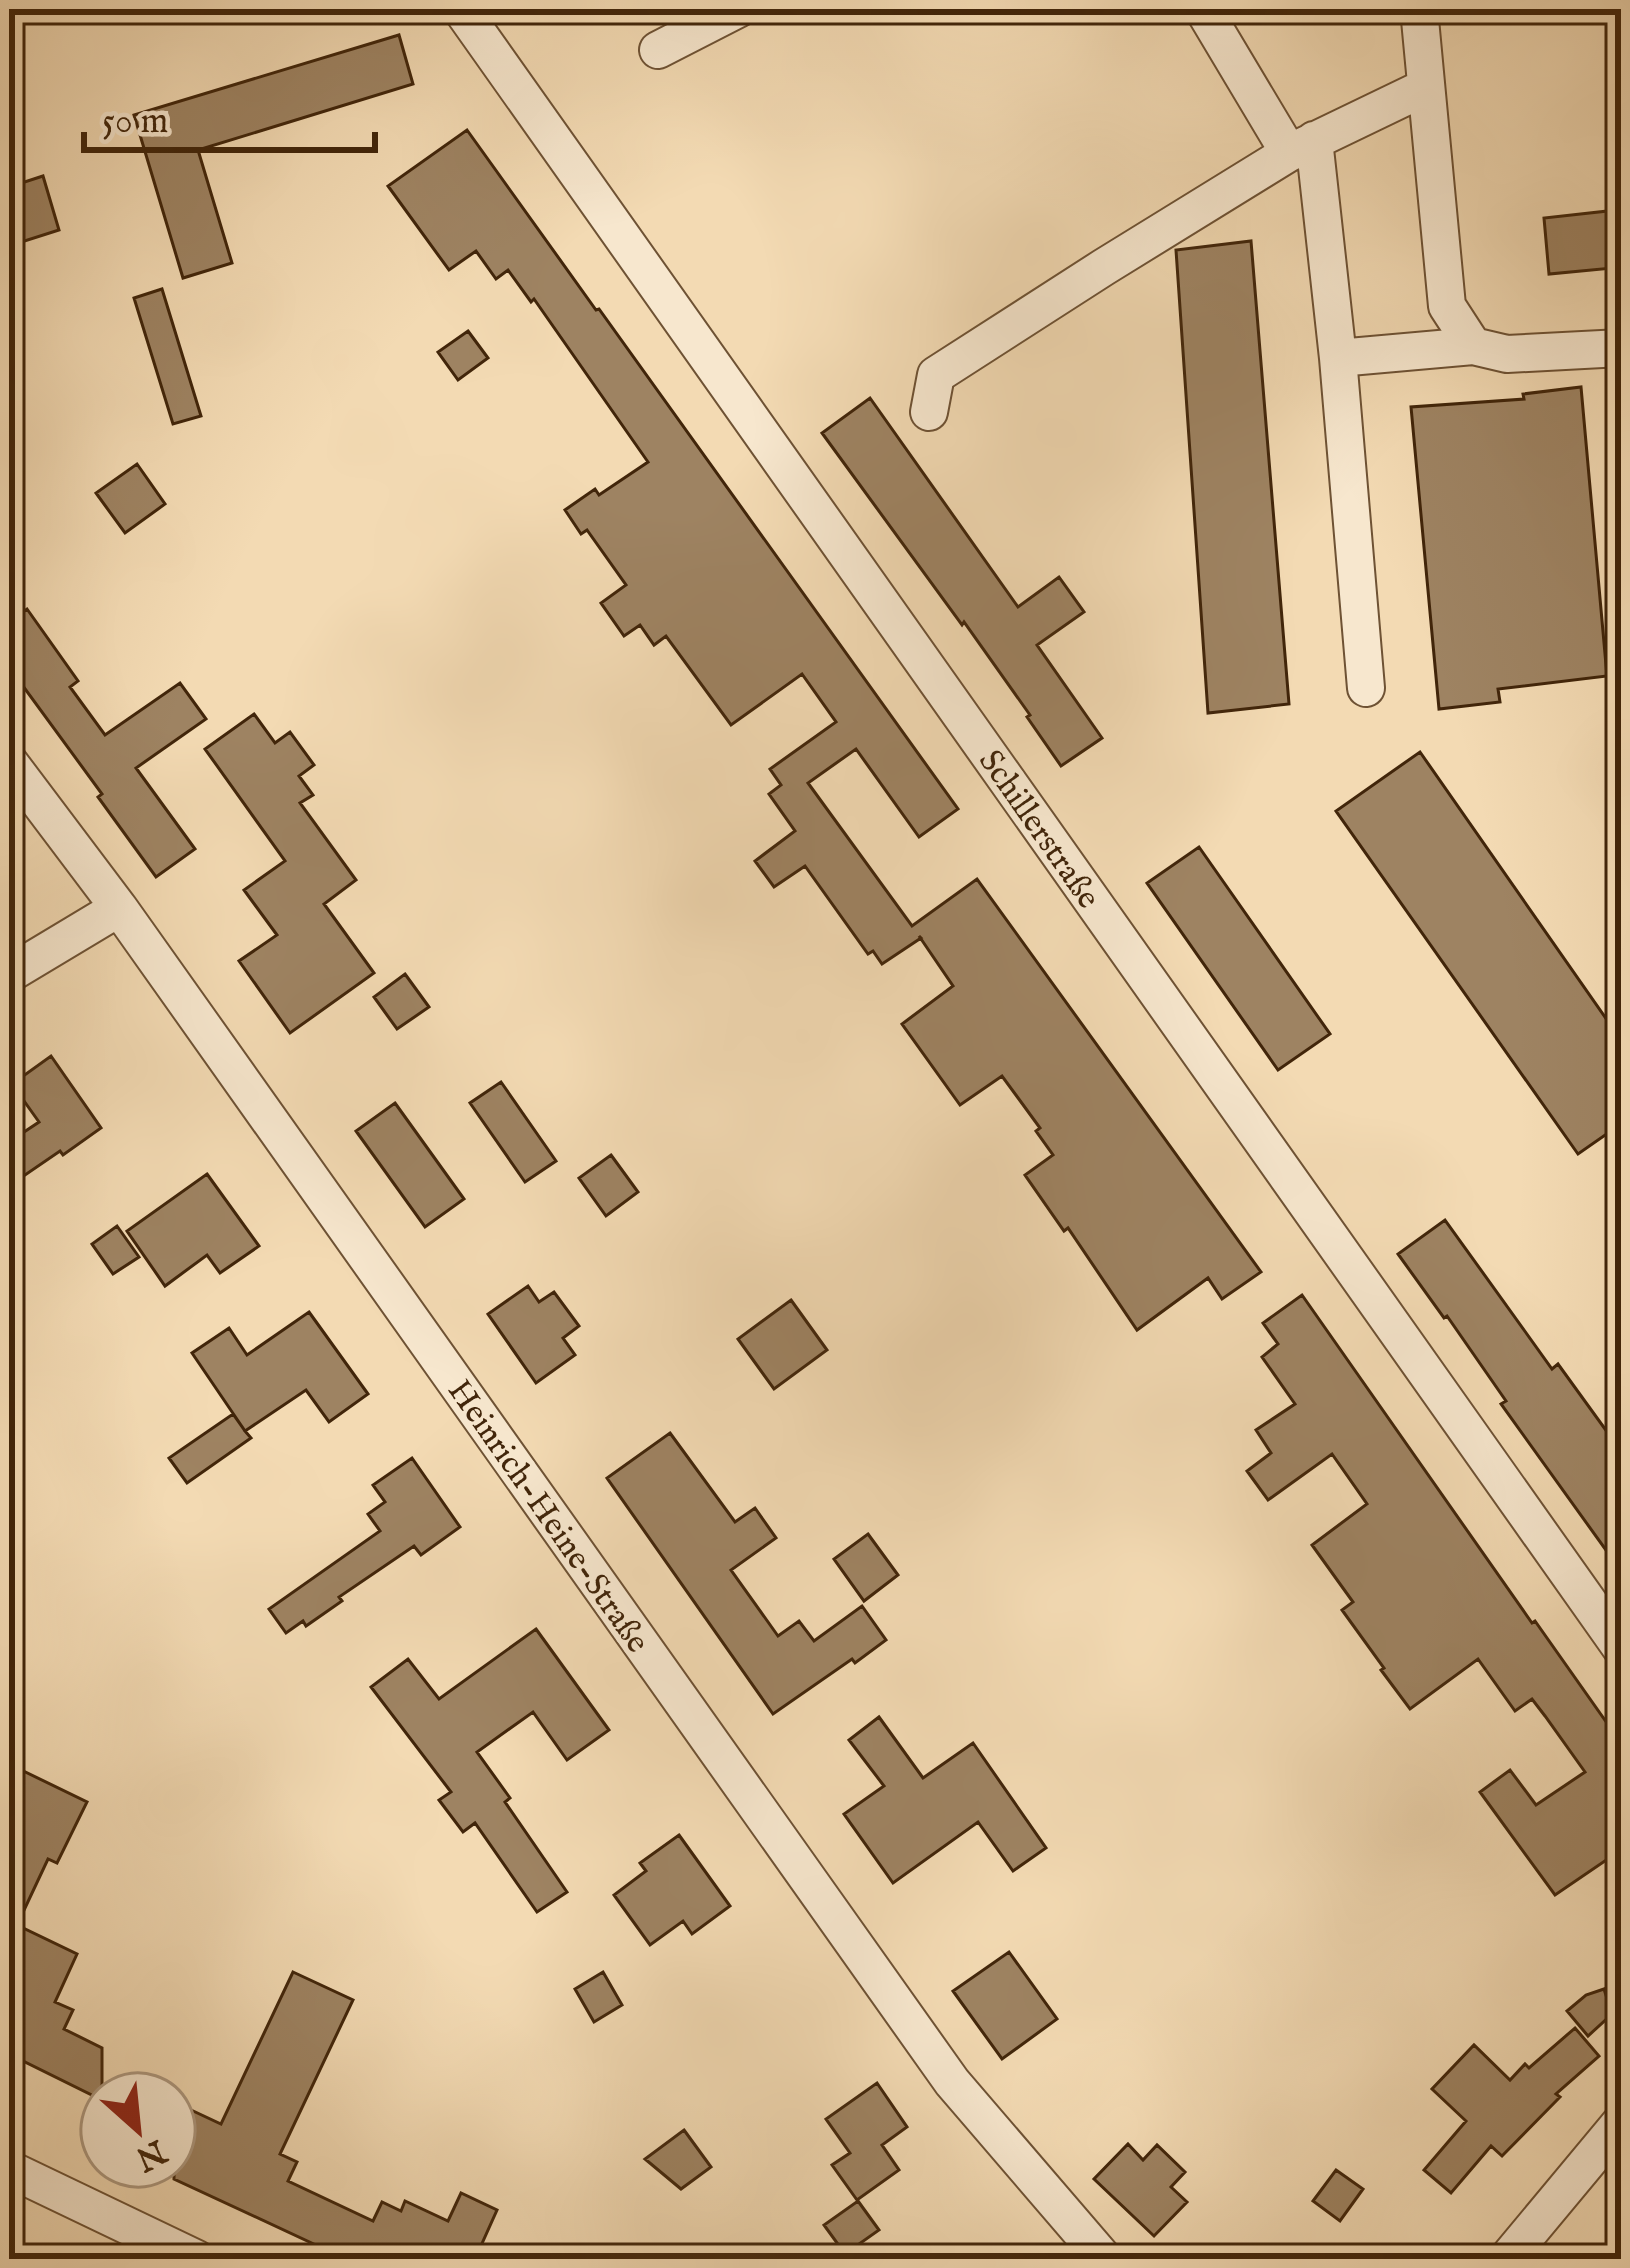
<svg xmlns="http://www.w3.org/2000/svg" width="1630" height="2268" viewBox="0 0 1630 2268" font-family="'IM FELL English',serif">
	<rect width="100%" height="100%" fill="#f3dab3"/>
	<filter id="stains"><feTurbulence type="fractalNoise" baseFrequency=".00167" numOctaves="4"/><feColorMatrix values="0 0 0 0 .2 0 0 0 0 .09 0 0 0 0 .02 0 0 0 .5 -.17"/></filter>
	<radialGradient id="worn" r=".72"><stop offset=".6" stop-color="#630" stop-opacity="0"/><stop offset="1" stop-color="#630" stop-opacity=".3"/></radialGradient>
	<path fill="#9e8362" stroke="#41250a" stroke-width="3" d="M 399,35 L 413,84 L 198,150 L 232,263 L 183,278 L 134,115 Z
		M 467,130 L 596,310 L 599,309 L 958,809 L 919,837 L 856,749 L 808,783 L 912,926 L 977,879 L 1261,1272 L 1222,1299 L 1208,1278 L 1137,1330 L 1068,1228 L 1064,1231 L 1025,1175 L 1053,1155 L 1036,1131 L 1040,1128 L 1002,1076 L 960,1105 L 902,1024 L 953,986 L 919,936 L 921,938 L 882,964 L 873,951 L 868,954 L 805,866 L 774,887 L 755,861 L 795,831 L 769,794 L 781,785 L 770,769 L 836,722 L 802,674 L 731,725 L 666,636 L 654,645 L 640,625 L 624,636 L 601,603 L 626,585 L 587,530 L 581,534 L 565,510 L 595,489 L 599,495 L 648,462 L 534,299 L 531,302 L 508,270 L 496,279 L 476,251 L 449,270 L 388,186 Z
		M 43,176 L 59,230 L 9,246 L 9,187 Z
		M 1608,211 L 1613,268 L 1549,274 L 1544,218 Z
		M 1251,241 L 1289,704 L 1208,713 L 1176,250 Z
		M 162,289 L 201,416 L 173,424 L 134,298 Z
		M 468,331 L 488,358 L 458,380 L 438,352 Z
		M 1581,387 L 1607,676 L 1498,689 L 1500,702 L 1439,709 L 1411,407 L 1524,399 L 1523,394 Z
		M 870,398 L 1018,607 L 1059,577 L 1084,612 L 1037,645 L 1102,738 L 1061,766 L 1027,717 L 1030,715 L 964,622 L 962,625 L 822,433 Z
		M 137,464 L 165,504 L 125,533 L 96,493 Z
		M 27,609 L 78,681 L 70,687 L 105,735 L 180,683 L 206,719 L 136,768 L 195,849 L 156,877 L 98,797 L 102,794 L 9,667 L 9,622 Z
		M 254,714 L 275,743 L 290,732 L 314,765 L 299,776 L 313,795 L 300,803 L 356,880 L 324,904 L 374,973 L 290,1033 L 239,961 L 277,935 L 244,890 L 285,861 L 205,749 Z
		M 1420,752 L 1621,1040 L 1621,1124 L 1578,1154 L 1336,811 Z
		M 1199,847 L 1330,1034 L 1278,1070 L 1147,883 Z
		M 405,974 L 429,1007 L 397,1029 L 374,997 Z
		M 51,1056 L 101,1128 L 63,1155 L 60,1151 L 9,1186 L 9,1142 L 39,1122 L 12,1084 Z
		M 501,1082 L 556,1161 L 525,1182 L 470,1103 Z
		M 395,1103 L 464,1199 L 425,1227 L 356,1131 Z
		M 611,1155 L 638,1192 L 606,1216 L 579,1178 Z
		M 207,1174 L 259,1246 L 220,1273 L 207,1255 L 165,1286 L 127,1231 Z
		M 1445,1220 L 1552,1369 L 1558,1364 L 1621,1451 L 1621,1571 L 1501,1404 L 1506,1401 L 1447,1316 L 1444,1318 L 1398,1254 Z
		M 117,1226 L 139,1257 L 113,1274 L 92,1244 Z
		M 528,1286 L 539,1302 L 554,1292 L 579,1326 L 563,1338 L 575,1355 L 536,1383 L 488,1314 Z
		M 1302,1295 L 1532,1623 L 1535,1621 L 1621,1743 L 1621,1850 L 1555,1895 L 1480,1792 L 1510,1770 L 1536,1805 L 1585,1772 L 1545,1716 L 1532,1699 L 1515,1711 L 1478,1659 L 1410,1709 L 1381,1670 L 1384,1668 L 1342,1610 L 1353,1602 L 1312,1545 L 1367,1504 L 1332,1454 L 1268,1500 L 1247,1471 L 1271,1453 L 1256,1430 L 1295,1404 L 1262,1357 L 1278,1344 L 1263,1323 Z
		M 791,1300 L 827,1350 L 774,1389 L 738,1339 Z
		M 309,1312 L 368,1394 L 329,1422 L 306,1390 L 245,1431 L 251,1438 L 187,1483 L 169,1458 L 233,1414 L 245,1431 L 192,1353 L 229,1328 L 247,1355 Z
		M 670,1433 L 735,1522 L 755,1508 L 776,1538 L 731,1570 L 778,1636 L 799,1621 L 814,1641 L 862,1606 L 886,1640 L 855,1663 L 852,1659 L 773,1714 L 607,1478 Z
		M 412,1458 L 460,1527 L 421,1555 L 414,1546 L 339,1597 L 342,1601 L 306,1626 L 303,1621 L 286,1633 L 269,1609 L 380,1531 L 368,1514 L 385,1502 L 373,1485 Z
		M 868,1534 L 898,1575 L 864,1601 L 834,1559 Z
		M 536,1629 L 609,1730 L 567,1760 L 533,1712 L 477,1752 L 510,1798 L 505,1802 L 567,1892 L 537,1912 L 475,1823 L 463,1832 L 439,1800 L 451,1792 L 371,1687 L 408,1659 L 439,1699 Z
		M 879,1717 L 923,1778 L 973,1743 L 1046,1848 L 1013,1871 L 978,1822 L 893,1883 L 844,1814 L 884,1786 L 849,1740 Z
		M 9,1764 L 87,1802 L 57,1863 L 48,1859 L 17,1925 L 77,1954 L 55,2002 L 73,2010 L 64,2029 L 102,2048 L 102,2100 L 9,2054 Z
		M 679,1835 L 730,1906 L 692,1934 L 683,1921 L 650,1945 L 614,1895 L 646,1871 L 640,1863 Z
		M 1009,1952 L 1057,2019 L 1002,2059 L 953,1991 Z
		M 293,1972 L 353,2000 L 280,2154 L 297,2162 L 288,2181 L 373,2221 L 382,2202 L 401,2211 L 405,2201 L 448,2221 L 461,2193 L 497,2210 L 475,2259 L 346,2259 L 174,2179 L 174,2102 L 221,2124 Z
		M 603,1972 L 622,2005 L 594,2022 L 575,1989 Z
		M 1604,1989 L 1612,2014 L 1588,2036 L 1567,2011 L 1586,1995 Z
		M 1575,2028 L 1599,2056 L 1556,2094 L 1560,2097 L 1502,2156 L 1491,2146 L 1451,2193 L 1424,2170 L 1466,2121 L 1432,2089 L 1474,2045 L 1510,2080 L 1525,2064 L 1529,2068 Z
		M 877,2083 L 907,2127 L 882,2145 L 899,2170 L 857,2200 L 832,2165 L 850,2153 L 826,2119 Z
		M 684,2130 L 711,2167 L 681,2189 L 645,2159 Z
		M 1128,2144 L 1143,2160 L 1157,2145 L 1185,2172 L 1171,2187 L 1187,2202 L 1154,2236 L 1094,2179 Z
		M 1336,2170 L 1363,2189 L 1340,2221 L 1313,2201 Z
		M 858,2201 L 879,2230 L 845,2254 L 824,2225 Z"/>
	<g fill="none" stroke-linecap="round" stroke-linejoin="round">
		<g stroke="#6e5234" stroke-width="40">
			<path id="minor" d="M 461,9 L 1621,1648
				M 1203,9 L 1289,153
				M 1419,9 L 1447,306 L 1473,346 L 1507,354 L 1621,348
				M 658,50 L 738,9
				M 1314,140 L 1338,358 L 1366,688
				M 1338,358 L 1473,346
				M 929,412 L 936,375 L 1104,267 L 1289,153 L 1426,87
				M 9,762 L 119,908 L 952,2082 L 1104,2259
				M 9,974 L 119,908
				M 9,2169 L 197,2259
				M 1507,2259 L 1621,2122"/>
		</g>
		<use href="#minor" stroke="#f7e7ce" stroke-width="36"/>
	</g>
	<g text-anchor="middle" stroke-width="10" stroke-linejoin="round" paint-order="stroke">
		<g font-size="33" fill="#41250a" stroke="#f7e7ce">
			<text transform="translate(1041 828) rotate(55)" y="12">Schillerstraße</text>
			<text transform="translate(550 1515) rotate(55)" y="12">Heinrich-Heine-Straße</text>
		</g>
	</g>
	<rect width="1630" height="2268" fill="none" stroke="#f3dab3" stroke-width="48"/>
	<rect x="12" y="12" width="1606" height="2244" fill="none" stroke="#41250a" stroke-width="6"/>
	<rect x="24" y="24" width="1582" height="2220" fill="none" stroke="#41250a" stroke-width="3"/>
	<g transform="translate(138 2130) rotate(153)"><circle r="57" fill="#f7e7ce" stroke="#ae9980" stroke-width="3"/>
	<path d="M0-9L21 45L0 30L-21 45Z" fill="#8f2418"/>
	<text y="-18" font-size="33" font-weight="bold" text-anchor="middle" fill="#41250a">N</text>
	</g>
	<path d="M84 132v18h291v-18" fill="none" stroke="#41250a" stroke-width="6"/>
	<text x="102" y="132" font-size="36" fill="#41250a" stroke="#f7e7ce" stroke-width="9" paint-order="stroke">50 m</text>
	<rect width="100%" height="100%" filter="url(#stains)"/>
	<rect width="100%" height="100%" fill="url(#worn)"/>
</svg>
